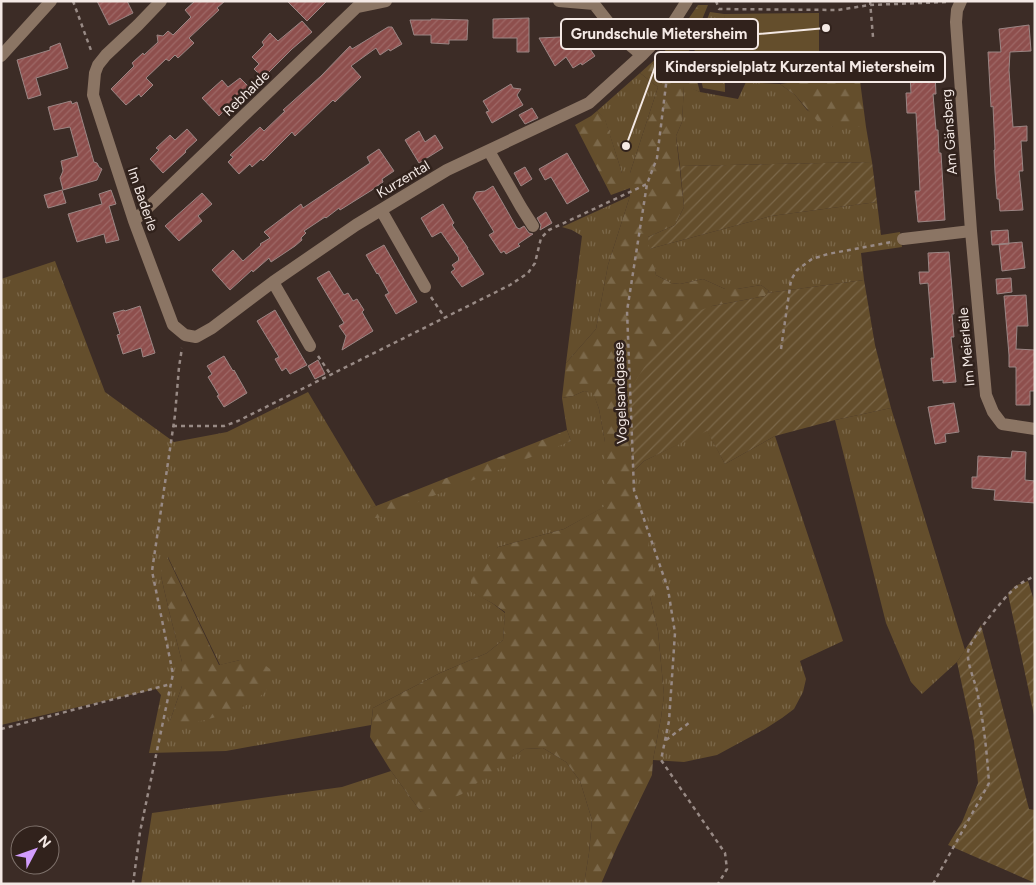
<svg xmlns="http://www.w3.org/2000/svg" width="1036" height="885" viewBox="0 0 1036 885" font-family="Figtree,sans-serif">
	<defs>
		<pattern id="grass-tufts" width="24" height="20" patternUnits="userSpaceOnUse" patternTransform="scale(1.25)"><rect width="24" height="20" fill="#644e2c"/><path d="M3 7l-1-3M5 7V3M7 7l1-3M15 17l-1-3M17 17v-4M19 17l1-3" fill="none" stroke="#7b684a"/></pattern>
		<pattern id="forest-firs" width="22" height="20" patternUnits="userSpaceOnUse" patternTransform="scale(1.25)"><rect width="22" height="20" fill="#644e2c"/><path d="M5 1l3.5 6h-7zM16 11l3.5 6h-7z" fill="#7b684a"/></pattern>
		<pattern id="garden-furrows" width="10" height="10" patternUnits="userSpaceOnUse" patternTransform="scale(1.25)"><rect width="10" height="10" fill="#644e2c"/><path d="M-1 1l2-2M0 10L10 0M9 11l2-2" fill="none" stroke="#7b684a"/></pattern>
		<pattern id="building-hatch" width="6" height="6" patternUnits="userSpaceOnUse" patternTransform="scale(1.25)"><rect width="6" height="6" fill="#8e4f4d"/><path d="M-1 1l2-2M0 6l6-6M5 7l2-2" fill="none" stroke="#9e6866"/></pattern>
	</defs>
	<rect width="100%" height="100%" fill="#3c2c26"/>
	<path fill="url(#grass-tufts)" fill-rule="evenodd" d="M 710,12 L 724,14 L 725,92 L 703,88 L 694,52 Z
		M 640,73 L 658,87 L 630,173 L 622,173 L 605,120 L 597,111 Z
		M 746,82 L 780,84 L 795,95 L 807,110 L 833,127 L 866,127 L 872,162 L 680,166 L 676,136 L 682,122 L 684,85 L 700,92 L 738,99 Z
		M 630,196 L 608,265 L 596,329 L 566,363 L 582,236 L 572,230 L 562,227 Z
		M 877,202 L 881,235 L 900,232 L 902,247 L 861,253 L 864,280 L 767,293 L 769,291 L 761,285 L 737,289 L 725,289 L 703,279 L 680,284 L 671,283 L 656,275 L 649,249 L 771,216 Z
		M 55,261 L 105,392 L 174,442 L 227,432 L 308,392 L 376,506 L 368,509 L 571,441 L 567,430 L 562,398 L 573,396 L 584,391 L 593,392 L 599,409 L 605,442 L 606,506 L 564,529 L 498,547 L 471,591 L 492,603 L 505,613 L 503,640 L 487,653 L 440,673 L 373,708 L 371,725 L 226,751 L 149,753 L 161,695 L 156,689 L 1,725 L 1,279 ZM 168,557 L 220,665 L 240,660 L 170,721 L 182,686 L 182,662 L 169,611 L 161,576 Z
		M 891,408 L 965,650 L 957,662 L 922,694 L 911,682 L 886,623 L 835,420 Z
		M 707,430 L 725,464 L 775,436 L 843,641 L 800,661 L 806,679 L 803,692 L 794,709 L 782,718 L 765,729 L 717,755 L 684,762 L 653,760 L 661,718 L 664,695 L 658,631 L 650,597 L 634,471 L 644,461 Z
		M 543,748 L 566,762 L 580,781 L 592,820 L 589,853 L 584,884 L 141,884 L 152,813 L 342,787 L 391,771 L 421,812 L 496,768 L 524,749 Z"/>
	<path fill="url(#forest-firs)" d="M 698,5 L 708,5 L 689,51 L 700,92 L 684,86 L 682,122 L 676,136 L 684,207 L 675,225 L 648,237 L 656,275 L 671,283 L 680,284 L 703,279 L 725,289 L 737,289 L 761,285 L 769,291 L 765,296 L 712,306 L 624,408 L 634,471 L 658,592 L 650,597 L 658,631 L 664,695 L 661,718 L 653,760 L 652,775 L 617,847 L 601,884 L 584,884 L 589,853 L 592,820 L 580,781 L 566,762 L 543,748 L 524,749 L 462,794 L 421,812 L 391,771 L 370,737 L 373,708 L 440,673 L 487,653 L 503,640 L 505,612 L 492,603 L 471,592 L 471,576 L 498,547 L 564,529 L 605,506 L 605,442 L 599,409 L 593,393 L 584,391 L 573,396 L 562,398 L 566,363 L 596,329 L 608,265 L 630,196 L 630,188 L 611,195 L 575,125 L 591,116 L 597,111 L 605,119 L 622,173 L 630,173 L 658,87 L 640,73 L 669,47 Z
		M 859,73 L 866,127 L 833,127 L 818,122 L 795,95 L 780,84 Z
		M 567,430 L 571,441 L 378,518 L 368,518 L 368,509 L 376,506 Z
		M 167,556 L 219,665 L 240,660 L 258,660 L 270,669 L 273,679 C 270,684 268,689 264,693 C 239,715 204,720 173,727 L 170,721 L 182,686 L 182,662 L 169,611 L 161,576 L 162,559 Z"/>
	<path fill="url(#garden-furrows)" d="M 872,162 L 877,202 L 771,216 L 649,249 L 648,237 L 675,225 L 684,207 L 680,166 Z
		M 864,280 L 875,345 L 891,408 L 835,420 L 775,436 L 725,464 L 707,431 L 644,461 L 634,471 L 624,408 L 633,385 L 648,361 L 687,315 L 712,306 L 765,296 L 767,293 Z
		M 1028,581 L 1035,604 L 1035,720 L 1008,594 L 1015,586 Z
		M 981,625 L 1029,809 L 1035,810 L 1035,883 L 948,845 L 962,822 L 978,783 L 974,741 L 957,662 Z"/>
	<path fill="#644e2c" d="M 819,13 L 819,62 L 725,62 L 724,14 Z"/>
	<path fill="url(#building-hatch)" stroke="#9b8684" d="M 97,1 L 127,1 L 133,13 L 109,25 Z
		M 195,1 L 225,1 L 217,8 L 219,10 L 189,38 L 194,43 L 178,58 L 175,55 L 169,61 L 166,59 L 146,78 L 153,85 L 141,97 L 139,94 L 126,105 L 111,89 L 134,66 L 132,63 L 143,53 L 144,55 L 158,42 L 157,35 L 163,36 L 168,31 L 173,35 L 191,17 L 185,10 Z
		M 287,1 L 327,1 L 307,21 Z
		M 529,18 L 529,52 L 517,52 L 517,38 L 493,38 L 493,19 Z
		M 431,19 L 468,20 L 467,40 L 449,40 L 449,44 L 431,43 L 431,35 L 414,35 L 410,20 L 431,20 Z
		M 302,21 L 312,32 L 292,49 L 268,73 L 267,72 L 262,77 L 254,69 L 259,64 L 252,57 L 264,45 L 262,42 L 270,33 L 278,41 Z
		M 1029,25 L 1031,51 L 1010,52 L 1009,70 L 1013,127 L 1027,126 L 1027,141 L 1021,141 L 1023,171 L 1019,171 L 1023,210 L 1000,211 L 999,199 L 997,199 L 995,172 L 994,150 L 995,150 L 993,106 L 991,107 L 988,52 L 1001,52 L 999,29 Z
		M 388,27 L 392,27 L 402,44 L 390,51 L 389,49 L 380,55 L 376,48 L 351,66 L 361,77 L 335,102 L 333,100 L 295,136 L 292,132 L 263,161 L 261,159 L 252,167 L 250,164 L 239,174 L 228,162 L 233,157 L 230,155 L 260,127 L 264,131 L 285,111 L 283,110 L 321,76 L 350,46 L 352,49 Z
		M 576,33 L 581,40 L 583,39 L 595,56 L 582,65 L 581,63 L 573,68 L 566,57 L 555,66 L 539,38 L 560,37 L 563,42 Z
		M 60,43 L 68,68 L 36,78 L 41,95 L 28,99 L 17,60 L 50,50 L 50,47 Z
		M 935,73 L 936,94 L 933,94 L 936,130 L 938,130 L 939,153 L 941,153 L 945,220 L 918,222 L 915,191 L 920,191 L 916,113 L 907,113 L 906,93 L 911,93 L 910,75 Z
		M 240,78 L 248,86 L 219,116 L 202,98 L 222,80 L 228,87 Z
		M 511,84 L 513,88 L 521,89 L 517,95 L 523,105 L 492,123 L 486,112 L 489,111 L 483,101 Z
		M 71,101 L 72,104 L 77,102 L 94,162 L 97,163 L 99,167 L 102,169 L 97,180 L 63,190 L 60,178 L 63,171 L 61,161 L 78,156 L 70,127 L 54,130 L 48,107 Z
		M 532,108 L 538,118 L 525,124 L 519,115 Z
		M 187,129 L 197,140 L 185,151 L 186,152 L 163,173 L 150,159 L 159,150 L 156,148 L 170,135 L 175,140 Z
		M 419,131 L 425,142 L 435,135 L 443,148 L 419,163 L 405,140 Z
		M 379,149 L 394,171 L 382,179 L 383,182 L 372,190 L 340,210 L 339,208 L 326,218 L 325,217 L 304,231 L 306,233 L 301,238 L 302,240 L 295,246 L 271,262 L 269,258 L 253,272 L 252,270 L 230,290 L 212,270 L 233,250 L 243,261 L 261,245 L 260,244 L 270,238 L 264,232 L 301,204 L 303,208 L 370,163 L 367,157 Z
		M 567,153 L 589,191 L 567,204 L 551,177 L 545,180 L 539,169 Z
		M 525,167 L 532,179 L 521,186 L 514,173 Z
		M 493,186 L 517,228 L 518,228 L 519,229 L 524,226 L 529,233 L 533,234 L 518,244 L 520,246 L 506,254 L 504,251 L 501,253 L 489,235 L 494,232 L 473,198 L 476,192 L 485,191 Z
		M 62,190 L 66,203 L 48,208 L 44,195 Z
		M 111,190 L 116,204 L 109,206 L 119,240 L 106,243 L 104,234 L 77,242 L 68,214 L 102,204 L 99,194 Z
		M 202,193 L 212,204 L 198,216 L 202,221 L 179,241 L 165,226 Z
		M 443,204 L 454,223 L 452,225 L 468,248 L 467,248 L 484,274 L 462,287 L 451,272 L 455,269 L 452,265 L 459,260 L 458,259 L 459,258 L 441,232 L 432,237 L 421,218 Z
		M 546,212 L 552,223 L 540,230 L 541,225 L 537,218 Z
		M 1008,230 L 1009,244 L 992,245 L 991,231 Z
		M 1022,242 L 1025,268 L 1002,271 L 999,244 Z
		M 384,245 L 417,302 L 396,314 L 385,295 L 389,293 L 378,273 L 377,274 L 366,255 Z
		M 949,252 L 954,314 L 952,314 L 954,337 L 951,337 L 956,382 L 943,383 L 943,380 L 933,381 L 931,358 L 934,358 L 928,283 L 920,284 L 919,272 L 929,272 L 928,253 Z
		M 329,271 L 344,295 L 348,293 L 353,301 L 357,299 L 364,310 L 362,312 L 373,331 L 342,350 L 346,336 L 339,326 L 344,323 L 317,278 Z
		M 1011,278 L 1012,292 L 997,294 L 996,279 Z
		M 1026,295 L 1028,326 L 1017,326 L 1016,349 L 1035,350 L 1035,391 L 1030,391 L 1030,405 L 1016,405 L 1016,367 L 1009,367 L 1009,355 L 1004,296 Z
		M 140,306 L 155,353 L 143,357 L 141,348 L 123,354 L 117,335 L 120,334 L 113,313 L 124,310 L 125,311 Z
		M 275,310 L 307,365 L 290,374 L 286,368 L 282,371 L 275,359 L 279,357 L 257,321 Z
		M 224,356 L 233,371 L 234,370 L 247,393 L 224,407 L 217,396 L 219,395 L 208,377 L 212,374 L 207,366 Z
		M 318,360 L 325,374 L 315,379 L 308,366 Z
		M 954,403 L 959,432 L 945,434 L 946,442 L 935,444 L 928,407 Z
		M 1012,451 L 1026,452 L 1025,480 L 1035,481 L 1035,503 L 994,500 L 995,490 L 972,488 L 972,477 L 977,477 L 978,456 L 1011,458 Z"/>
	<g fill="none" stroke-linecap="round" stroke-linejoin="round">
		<path stroke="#988a85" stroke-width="2.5" stroke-dasharray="4 4" stroke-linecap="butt" d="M 73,1 L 92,53
			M 716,1 L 719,9 L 838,10 L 870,5 L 946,2
			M 870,1 L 873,37
			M 671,44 L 657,158 L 647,184 L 627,311 L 634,490 L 668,589 L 675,633 L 669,721 L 661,760 L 725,853 L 727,869 L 718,884
			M 431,297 L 445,318
			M 781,349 L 791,280 L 797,270 L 812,259 L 828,254 L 891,242
			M 318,356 L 331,375
			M 173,426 L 224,426 L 238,421 L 510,285 L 528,273 L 535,263 L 541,238 L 549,230 L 647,184
			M 1,729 L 171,684
			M 666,740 L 689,723
			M 133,884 L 140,832 L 173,674 L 152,571 L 175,415 L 179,367 L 182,348
			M 933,884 L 989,783 C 987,754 984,724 978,696 C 976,682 967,666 968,652 C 969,640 1005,596 1015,588 C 1021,583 1028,579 1035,576"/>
		<path stroke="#8b7564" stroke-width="12" d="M 161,1 L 138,25 L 106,55 L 98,65 L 95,73 L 93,95 L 134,221 L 173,325 L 185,335 L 196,337 L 212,328 L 273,282 L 356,225 L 447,170 L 589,103 L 642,55 L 673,23 L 687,1
			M 559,1 L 594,4 L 619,36 L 642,55
			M 961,1 L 957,10 L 956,22 L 971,231 L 986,395 L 993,412 L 1002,424 L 1035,429
			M 1,56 L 51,1
			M 489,151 L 521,207 L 533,226
			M 381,210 L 425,287
			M 134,221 L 357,7 L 386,1
			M 903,239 L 971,231
			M 273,282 L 310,346"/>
	</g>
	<g text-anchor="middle" stroke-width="5" stroke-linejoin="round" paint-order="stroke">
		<g font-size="14" fill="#f4e9e5" stroke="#31221c">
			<text transform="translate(246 93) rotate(-44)" y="5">Rebhalde</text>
			<text transform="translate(949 132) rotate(-94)" y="5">Am Gänsberg</text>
			<text transform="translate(403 179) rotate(-31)" y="5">Kurzental</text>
			<text transform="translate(143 199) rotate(71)" y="5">Im Baderle</text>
			<text transform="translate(966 347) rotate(-95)" y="5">Im Meierleile</text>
			<text transform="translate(620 393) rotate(-92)" y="5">Vogelsandgasse</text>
		</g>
	</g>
	<path fill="none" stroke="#f4e9e5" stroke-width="2" d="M826 28L758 34M626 146L655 67"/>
	<g fill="#f4e9e5" stroke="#31221c" stroke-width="2">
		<circle cx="826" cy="28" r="5"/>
		<circle cx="626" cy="146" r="5"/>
	</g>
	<g fill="#31221c" stroke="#f4e9e5" stroke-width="2">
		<rect x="561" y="19" width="197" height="30" rx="5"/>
		<rect x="655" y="52" width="290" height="30" rx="5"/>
	</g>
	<g font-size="15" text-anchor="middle" font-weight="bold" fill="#f4e9e5">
		<text x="659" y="39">Grundschule Mietersheim</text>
		<text x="800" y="72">Kinderspielplatz Kurzental Mietersheim</text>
	</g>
	<rect width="1036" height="885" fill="none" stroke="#f4e9e5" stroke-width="5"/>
	<g transform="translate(35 850) rotate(49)"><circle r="24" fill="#31221c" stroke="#7f726c"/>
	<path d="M0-4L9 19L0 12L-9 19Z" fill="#d29dfd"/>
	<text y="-8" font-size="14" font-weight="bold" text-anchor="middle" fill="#f4e9e5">N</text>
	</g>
</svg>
